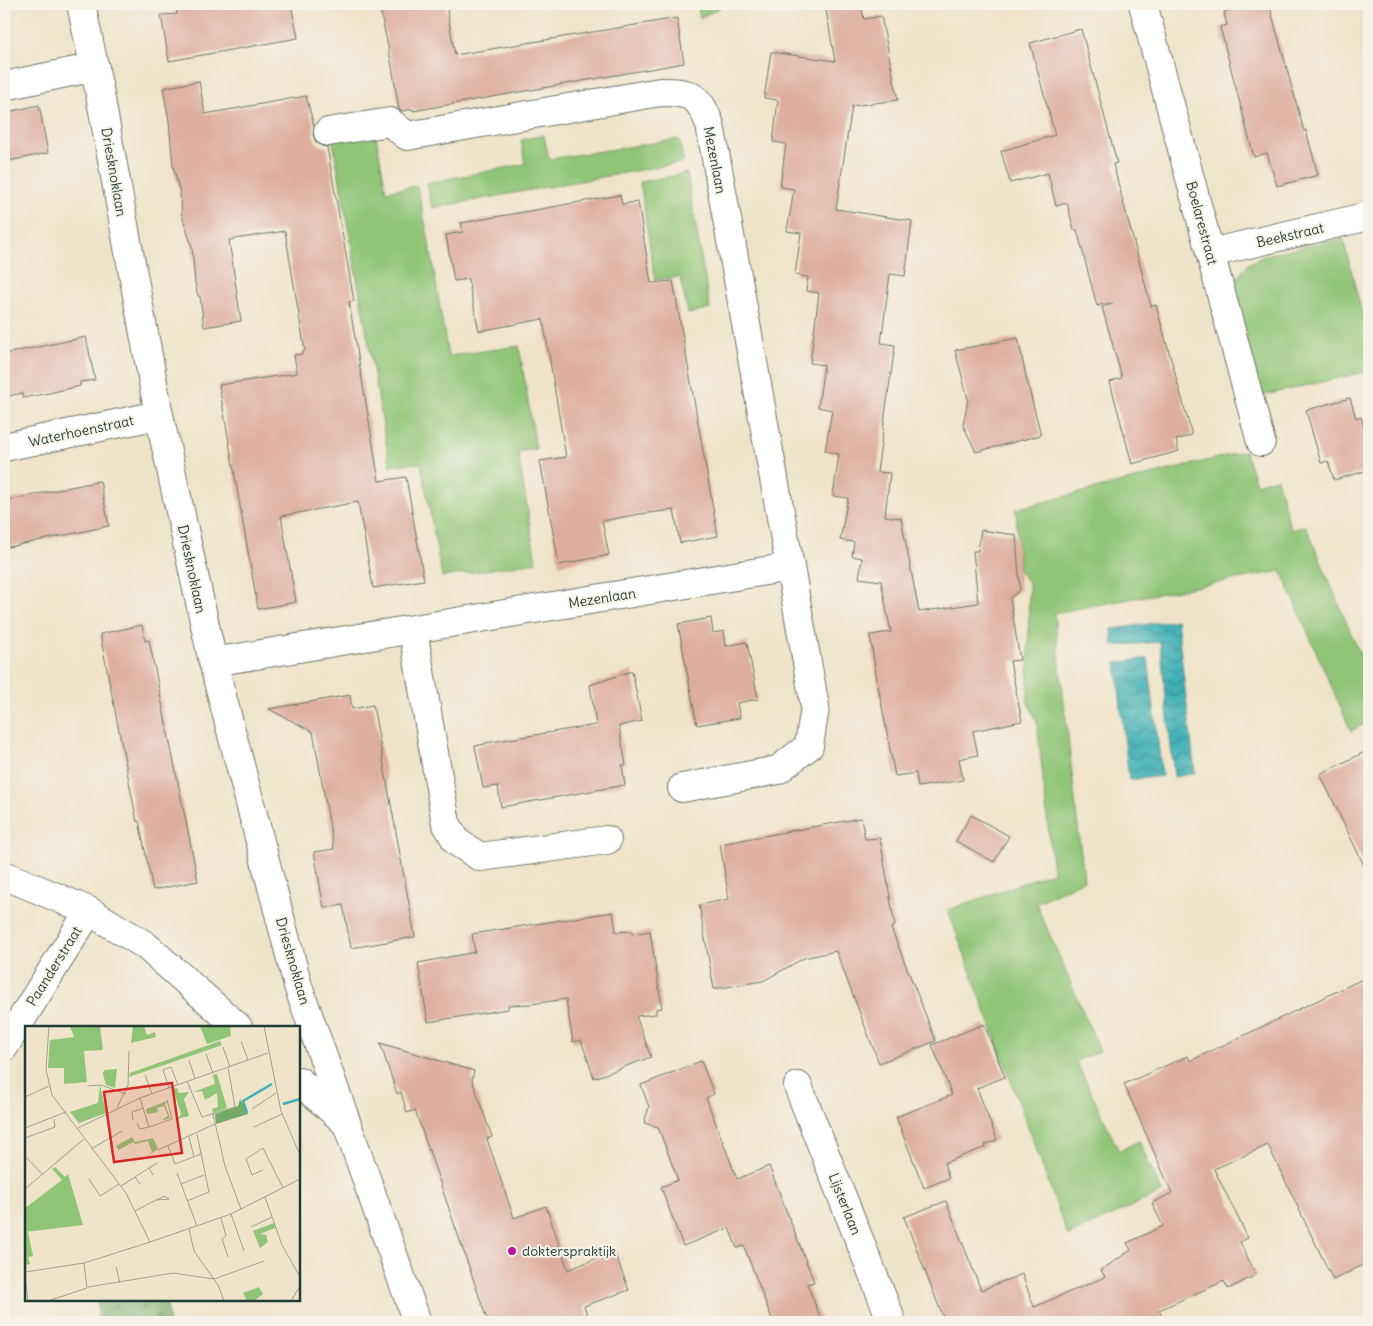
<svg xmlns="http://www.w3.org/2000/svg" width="1373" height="1326" viewBox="0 0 1373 1326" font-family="Delius,sans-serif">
	<defs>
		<pattern id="forest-firs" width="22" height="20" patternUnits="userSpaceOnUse" patternTransform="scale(1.25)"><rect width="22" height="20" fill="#74aa68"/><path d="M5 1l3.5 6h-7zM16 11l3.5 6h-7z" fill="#5f8c56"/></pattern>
		<pattern id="water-waves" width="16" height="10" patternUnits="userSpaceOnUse" patternTransform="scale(1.25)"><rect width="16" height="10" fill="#40b0b6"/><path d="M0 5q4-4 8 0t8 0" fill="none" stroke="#359095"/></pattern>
	</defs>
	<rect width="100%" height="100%" fill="#f7f3e8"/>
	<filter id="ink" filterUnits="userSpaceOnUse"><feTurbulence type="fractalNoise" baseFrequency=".02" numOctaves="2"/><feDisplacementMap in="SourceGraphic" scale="10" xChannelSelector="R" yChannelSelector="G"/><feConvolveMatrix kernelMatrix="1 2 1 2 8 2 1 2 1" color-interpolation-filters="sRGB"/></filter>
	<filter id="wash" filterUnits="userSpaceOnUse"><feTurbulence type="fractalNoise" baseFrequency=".0096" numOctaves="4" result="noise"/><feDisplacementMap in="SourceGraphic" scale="20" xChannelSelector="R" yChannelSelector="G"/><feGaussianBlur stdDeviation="1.12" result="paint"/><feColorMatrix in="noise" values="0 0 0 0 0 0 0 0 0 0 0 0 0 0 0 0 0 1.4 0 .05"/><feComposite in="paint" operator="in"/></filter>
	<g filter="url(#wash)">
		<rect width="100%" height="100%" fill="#efe4c9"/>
		<path fill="#90c577" stroke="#588156" d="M 697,4 L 720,4 L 721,7 L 700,18 Z
			M 375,131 L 386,191 L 417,186 L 429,241 L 448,356 L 519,346 L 536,449 L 518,452 L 536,562 L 442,577 L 421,463 L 390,465 L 332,136 Z
			M 544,135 L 549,159 L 679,139 L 684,162 L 432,208 L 427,183 L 525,164 L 521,140 Z
			M 687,173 L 710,309 L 688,314 L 680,277 L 655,280 L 640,182 Z
			M 1343,238 L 1369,341 L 1369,371 L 1261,396 L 1234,282 L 1248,264 L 1266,255 Z
			M 1245,451 L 1256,484 L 1277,478 L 1291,530 L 1306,526 L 1369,676 L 1369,722 L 1351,731 L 1281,571 L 1054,613 L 1084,880 L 1036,903 L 1100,1051 L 1076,1061 L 1119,1151 L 1139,1141 L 1162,1192 L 1068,1236 L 948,910 L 1053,872 L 1037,722 L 1028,702 L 1029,583 L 1019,572 L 1016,509 Z"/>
		<path fill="url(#forest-firs)" stroke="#4a744e" d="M 97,1300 L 166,1300 L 169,1322 L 98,1322 Z"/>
		<path fill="url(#water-waves)" stroke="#307675" d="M 1177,620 L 1195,773 L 1174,777 L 1160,642 L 1113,646 L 1112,629 Z
			M 1148,658 L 1162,776 L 1129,780 L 1116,663 Z"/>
		<g id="blocks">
			<path fill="#ddae9e" d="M 175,4 L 291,4 L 298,38 L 169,61 L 161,15 L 177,14 Z
				M 379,4 L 446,4 L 455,55 L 677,18 L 684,63 L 413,111 L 413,109 L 402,111 L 399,110 L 392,66 Z
				M 825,4 L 861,4 L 864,19 L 881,16 L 898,100 L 852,106 L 836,209 L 912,221 L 905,276 L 890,274 L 881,343 L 895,345 L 877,472 L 890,473 L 885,516 L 901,518 L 919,612 L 978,603 L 973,551 L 978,551 L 981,530 L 1016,535 L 1020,590 L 1010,598 L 1020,660 L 1010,661 L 1022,721 L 973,731 L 978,755 L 959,759 L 963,780 L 918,787 L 916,773 L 895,776 L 877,680 L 870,635 L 891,632 L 881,581 L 859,578 L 862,558 L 852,556 L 854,542 L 840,540 L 848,498 L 833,496 L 839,454 L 825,451 L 832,410 L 818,407 L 824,365 L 810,363 L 819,293 L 806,291 L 808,277 L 795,275 L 801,233 L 787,231 L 794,189 L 780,187 L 786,144 L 773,142 L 778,100 L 764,98 L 771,52 L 835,61 Z
				M 1255,4 L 1269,4 L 1304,131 L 1306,130 L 1318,175 L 1277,186 L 1267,153 L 1254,157 L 1220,27 L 1227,25 L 1224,12 Z
				M 1081,29 L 1117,163 L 1113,164 L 1151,306 L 1156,305 L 1192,435 L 1176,440 L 1179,451 L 1132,464 L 1110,382 L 1122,378 L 1102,307 L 1113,304 L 1107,303 L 1097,306 L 1077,230 L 1074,230 L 1067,203 L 1056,206 L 1048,173 L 1010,183 L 1001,151 L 1055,135 L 1030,43 Z
				M 199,81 L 205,114 L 306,96 L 314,126 L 313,135 L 316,142 L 322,146 L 327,147 L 329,158 L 354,301 L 349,302 L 379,481 L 406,477 L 424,580 L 373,588 L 358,502 L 281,516 L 296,602 L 258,609 L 219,385 L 297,373 L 294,355 L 302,354 L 302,352 L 305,351 L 285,231 L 229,240 L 241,321 L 204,327 L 200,296 L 198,296 L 195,283 L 192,247 L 182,215 L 180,193 L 173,166 L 169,121 L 163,88 Z
				M 39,105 L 48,153 L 4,162 L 4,113 Z
				M 620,195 L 622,204 L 638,202 L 651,283 L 673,281 L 718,536 L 680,543 L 674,510 L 640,514 L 602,521 L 609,555 L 559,565 L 540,461 L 566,457 L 543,319 L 479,331 L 468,279 L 454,281 L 446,235 L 463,232 L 461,223 Z
				M 86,337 L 95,380 L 80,382 L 80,386 L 49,393 L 23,398 L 22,393 L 4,397 L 4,354 Z
				M 1018,338 L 1026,377 L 1041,435 L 976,452 L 963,425 L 968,399 L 955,350 Z
				M 1350,398 L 1356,418 L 1361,417 L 1369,446 L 1369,470 L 1334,480 L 1328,461 L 1321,463 L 1306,410 Z
				M 100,481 L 109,526 L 4,548 L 4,501 Z
				M 711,618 L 713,633 L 724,631 L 726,646 L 747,642 L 758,699 L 737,703 L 740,718 L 697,725 L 678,624 Z
				M 142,625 L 145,641 L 149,640 L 198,881 L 153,890 L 139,821 L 137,822 L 100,634 Z
				M 632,671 L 642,721 L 619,726 L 626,765 L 622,765 L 625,785 L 501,807 L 498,786 L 483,788 L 475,746 L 485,744 L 485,743 L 596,725 L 590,685 Z
				M 350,695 L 352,709 L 373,705 L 415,937 L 351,948 L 343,905 L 324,908 L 314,852 L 334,849 L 313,732 L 269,709 Z
				M 1369,750 L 1369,876 L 1320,774 Z
				M 971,815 L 1009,836 L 994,862 L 956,841 Z
				M 861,818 L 865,839 L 880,838 L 895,926 L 891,928 L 936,1041 L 879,1063 L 836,951 L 804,958 L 763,981 L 714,989 L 699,905 L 729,899 L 720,844 Z
				M 613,912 L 616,932 L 632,931 L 632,934 L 650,931 L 662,1008 L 656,1009 L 656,1014 L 636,1016 L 651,1057 L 594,1078 L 581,1040 L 573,1042 L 566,999 L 531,1004 L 508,1005 L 508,1009 L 428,1022 L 418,963 L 475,952 L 472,934 Z
				M 1369,976 L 1369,1262 L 1333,1280 L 1268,1145 L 1214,1169 L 1248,1238 L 1240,1242 L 1256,1275 L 1228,1289 L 1224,1281 L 1159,1310 L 1164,1322 L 945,1322 L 904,1217 L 946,1201 L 981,1290 L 1022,1274 L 1034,1307 L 1105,1277 L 1101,1270 L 1131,1250 L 1127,1243 L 1163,1226 L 1152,1203 L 1172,1193 L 1124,1084 L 1188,1056 L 1190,1061 Z
				M 984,1024 L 1005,1077 L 977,1088 L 997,1140 L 985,1145 L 986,1147 L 944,1163 L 949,1178 L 924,1188 L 896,1117 L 952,1095 L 932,1045 Z
				M 380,1043 L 474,1071 L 472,1080 L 492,1137 L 487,1139 L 514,1218 L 546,1206 L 568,1270 L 614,1251 L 629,1290 L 584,1306 L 590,1322 L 488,1322 L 415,1110 L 407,1113 L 401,1092 L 397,1094 Z
				M 701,1061 L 714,1094 L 706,1098 L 737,1179 L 769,1166 L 814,1282 L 807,1284 L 822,1322 L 773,1322 L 744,1246 L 737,1248 L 729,1228 L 683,1246 L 661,1187 L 678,1180 L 658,1127 L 644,1123 L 649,1107 L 641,1085 Z"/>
		</g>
	</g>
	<g filter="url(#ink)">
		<use href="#blocks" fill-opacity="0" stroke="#687768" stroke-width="1"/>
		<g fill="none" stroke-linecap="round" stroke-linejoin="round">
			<g stroke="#687768" stroke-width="30">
				<path id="minor" d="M 81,4 L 99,89 L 159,415 L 213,662 L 298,986 L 417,1322
					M 1143,4 L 1261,442
					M 4,86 L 95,67
					M 1210,253 L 1369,216
					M 4,447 L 159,415
					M 413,630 L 446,823 L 457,842 L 480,857 L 607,840
					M 213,662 L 790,567 L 710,125 C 699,95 691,92 660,92 L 407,136 L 390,122 L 328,132
					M 682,788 L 778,770 L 809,746 L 815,707 L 790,567
					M 4,875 L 89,911 L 145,945 L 238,1027
					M 4,1047 L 89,911
					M 299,1081 L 344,1121
					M 798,1086 L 892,1322"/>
			</g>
			<use href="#minor" stroke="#fff" stroke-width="28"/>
		</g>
	</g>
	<circle fill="#b5179e" stroke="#f7f3e8" stroke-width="2" cx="512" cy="1251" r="5"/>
	<g text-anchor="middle" stroke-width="4" stroke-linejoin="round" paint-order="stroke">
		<g font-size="14" fill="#1f3d34" stroke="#f7f3e8">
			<text transform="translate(715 160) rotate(79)" y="5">Mezenlaan</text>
			<text transform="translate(114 172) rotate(80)" y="5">Driesknoklaan</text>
			<text transform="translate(1202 223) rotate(75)" y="5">Boelarestraat</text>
			<text transform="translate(1290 235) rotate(-13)" y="5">Beekstraat</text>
			<text transform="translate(81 431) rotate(-12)" y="5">Waterhoenstraat</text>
			<text transform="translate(192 569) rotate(78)" y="5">Driesknoklaan</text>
			<text transform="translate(602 598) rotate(-9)" y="5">Mezenlaan</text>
			<text transform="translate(293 961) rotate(74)" y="5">Driesknoklaan</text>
			<text transform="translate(54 966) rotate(-58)" y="5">Paanderstraat</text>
			<text transform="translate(845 1204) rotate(68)" y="5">Lijsterlaan</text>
		</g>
		<g font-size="14" fill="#1f3d34" stroke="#f7f3e8" text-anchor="start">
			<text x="522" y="1256">dokterspraktijk</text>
		</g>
	</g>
	<g transform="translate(25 1026)">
		<rect width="275" height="275" fill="#efe4c9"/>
		<path d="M 45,0 L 75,0 L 78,24 L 59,25 L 62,56 L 39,58 L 39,42 L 23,42 L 25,14 L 49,11 ZM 108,0 L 119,0 L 122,9 L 130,6 L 131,11 L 106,17 ZM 175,0 L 211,0 L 205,2 L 206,10 L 182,18 ZM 195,15 L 197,19 L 180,25 L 179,22 L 180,25 L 104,51 L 105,47 ZM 92,43 L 90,62 L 81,59 L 78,48 L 79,44 ZM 192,48 L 202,82 L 188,87 L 187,83 L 193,81 L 192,67 L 180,74 L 177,65 L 168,66 L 190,58 L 188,49 ZM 75,59 L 81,87 L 54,97 L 45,86 L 73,77 ZM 152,62 L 154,67 L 164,66 L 159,73 L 164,90 L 152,93 L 156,88 L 148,63 ZM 142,75 L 140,78 L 145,92 L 136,95 L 143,90 L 139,80 L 132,82 L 133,86 L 122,88 L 121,83 ZM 107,111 L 110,116 L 128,112 L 133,123 L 120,132 L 127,126 L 123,115 L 110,118 L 108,116 L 94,124 L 91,120 ZM 30,141 L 40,151 L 43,148 L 58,199 L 0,206 L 0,182 L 37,154 L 27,143 ZM 249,197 L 250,202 L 235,208 L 241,209 L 243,216 L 235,222 L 228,205 ZM 234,261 L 238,268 L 229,275 L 222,275 L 218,267 Z" fill="#90c577"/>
		<path d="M 215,73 L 223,88 L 191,98 L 190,88 L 213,80 Z" fill="#74aa68"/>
		<path d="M 0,206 L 3,206 L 8,230 L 3,231 L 5,238 L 0,239 Z" fill="#90c577"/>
		<path fill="none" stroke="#40b0b6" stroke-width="2.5" d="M 258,78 L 275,73M 222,87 L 218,75 L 247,58"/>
		<path fill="none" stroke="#9ca18d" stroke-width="1" d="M 24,0 L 21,44 L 27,69 L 101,167 L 125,216M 239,0 L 256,85 L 275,129M 216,15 L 223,34M 198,21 L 205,41M 181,28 L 188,47M 164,34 L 170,53M 120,49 L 127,68M 162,55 L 177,91 L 210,81 L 203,41M 63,60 L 76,59 L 101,68M 144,62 L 138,44 L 146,41 L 153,59M 0,71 L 24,60M 115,72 L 124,101 L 147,93 L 142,74M 92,82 L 103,59 L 104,25M 227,83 L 251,67M 188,88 L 200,140 L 216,183M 108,94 L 107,86 L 118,82M 112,97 L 115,103 L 124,101M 229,101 L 257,88M 0,102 L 41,86M 53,102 L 115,72 L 243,27M 164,111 L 169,131M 0,112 L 30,101 L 29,93M 143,120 L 150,138 L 176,128M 66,123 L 97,105M 133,124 L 190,98M 0,130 L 18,149M 238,144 L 227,149 L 221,133 L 238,122 L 258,162M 152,147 L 172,200M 128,149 L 124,142 L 132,137M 64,153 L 75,170 L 94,158M 115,158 L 110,151 L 124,142M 156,158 L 179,149M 96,160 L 110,151M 0,163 L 59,113M 240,171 L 257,219 L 275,251M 162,175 L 184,166 L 172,108M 110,185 L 131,174 L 134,173 L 139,170 L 144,173 L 131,174M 206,188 L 219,225M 196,192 L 201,210 L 197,213 L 203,231M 226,201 L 247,191M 164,203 L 169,225 L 193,259 L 199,275M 91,241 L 95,257M 0,246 L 59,237 L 125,216 L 206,188 L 275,153M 0,249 L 3,275M 63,261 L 148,247 L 189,253 L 239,235M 23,275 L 62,262 L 59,237M 266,275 L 275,260"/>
		<path fill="#d62828" fill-opacity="0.15" stroke="#d62828" stroke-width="2.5" d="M 147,57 L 157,127 L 89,136 L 79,66 Z"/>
		<rect width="275" height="275" fill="none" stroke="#1f3d34" stroke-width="2.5"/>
	</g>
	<rect width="1373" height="1326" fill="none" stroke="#f7f3e8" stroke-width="20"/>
</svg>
